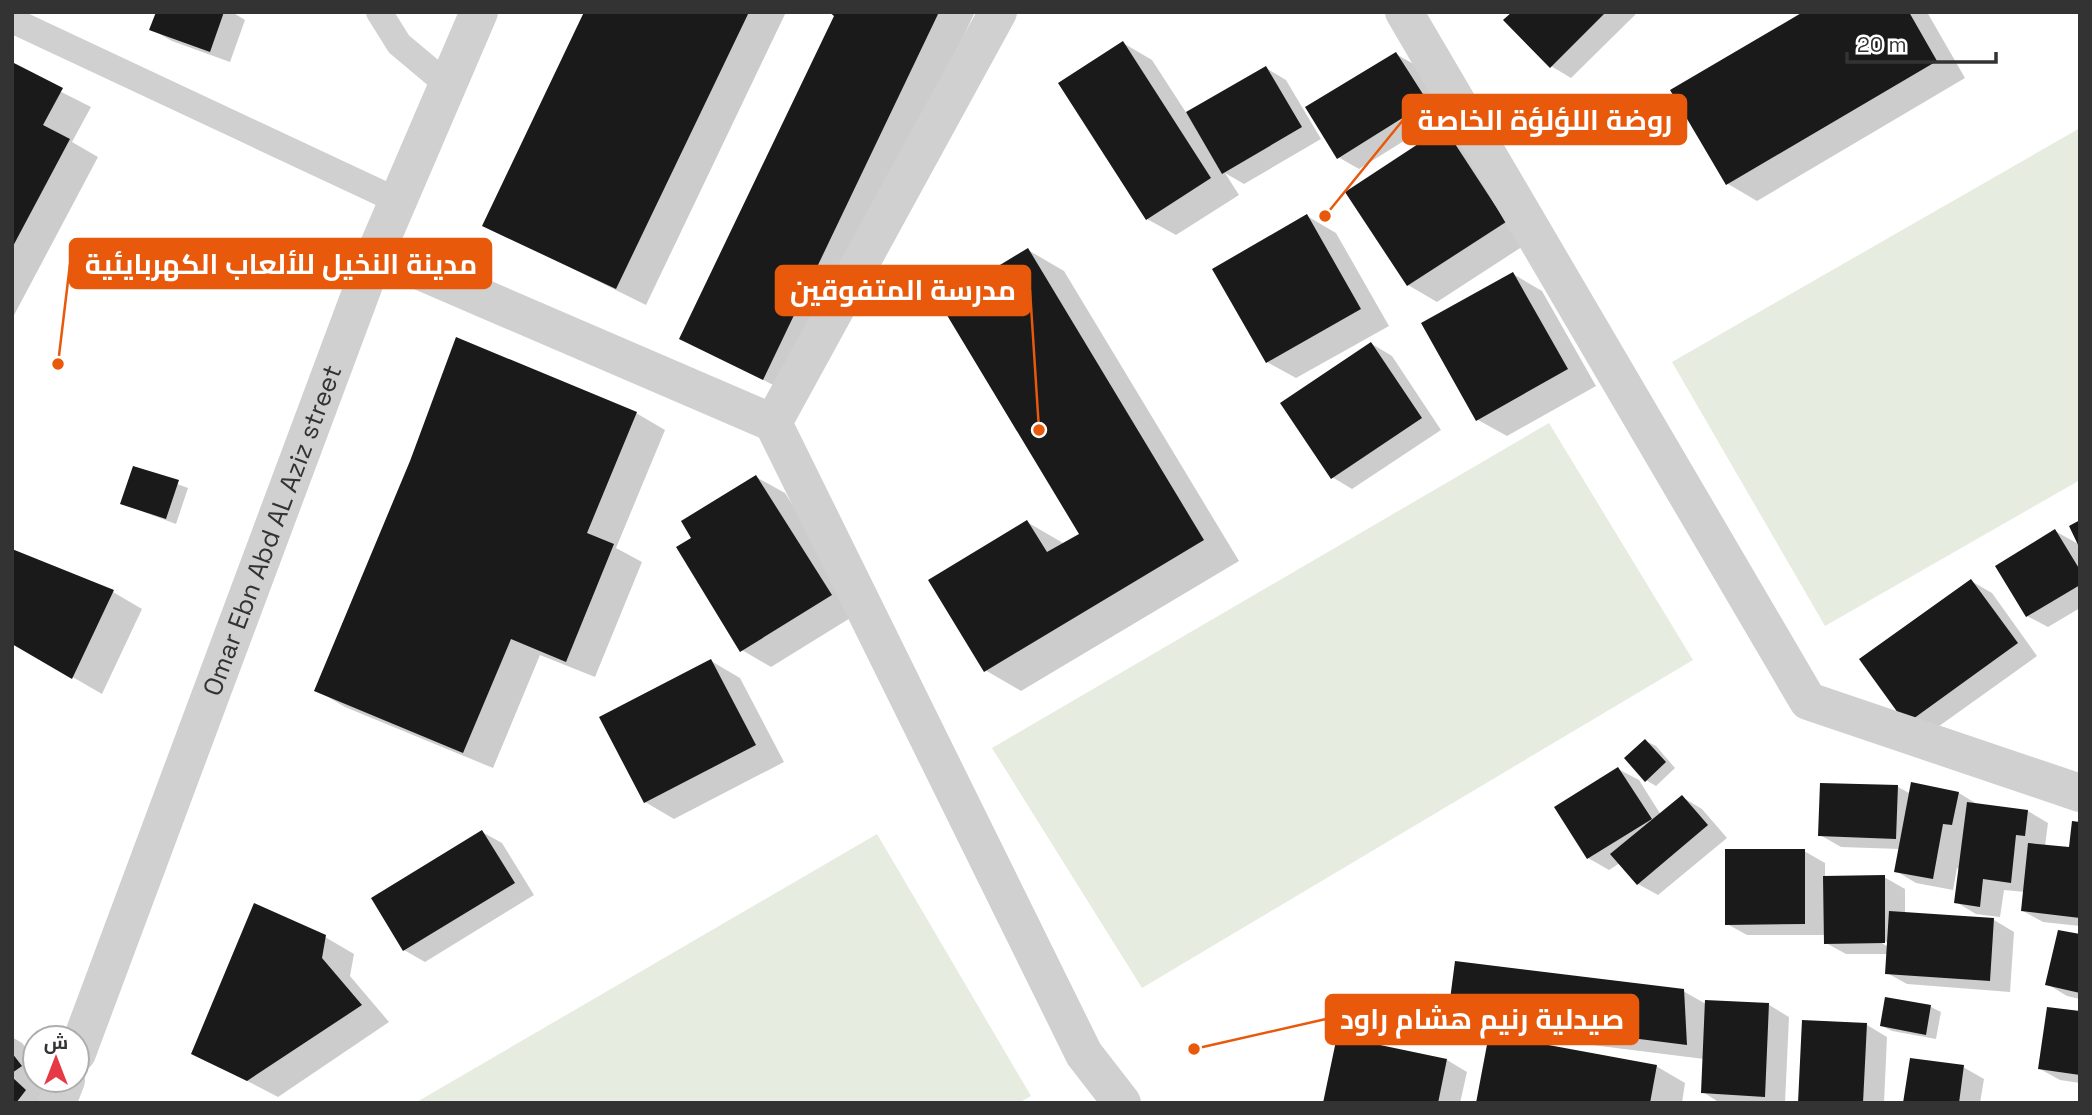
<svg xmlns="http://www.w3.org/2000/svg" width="2092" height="1115" viewBox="0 0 2092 1115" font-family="'Space Grotesk',Cairo,sans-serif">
	<rect width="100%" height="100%" fill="#fff"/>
	<path fill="#e6ecdf" d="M 2080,128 L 2080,480 L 1825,626 L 1672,362 Z
		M 1549,423 L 1693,660 L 1142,988 L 992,748 Z
		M 877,834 L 1031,1096 L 1019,1103 L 415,1103 Z"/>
	<path fill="#0003" fill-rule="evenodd" d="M 158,12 L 232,12 L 245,20 L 230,62 L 172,41 L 152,30 Z
		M 586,12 L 786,12 L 646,305 L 484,225 Z
		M 832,12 L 975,12 L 793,395 L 681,338 L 836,16 Z
		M 1514,12 L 1638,12 L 1571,78 L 1551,66 Z
		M 1806,12 L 1927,12 L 1965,78 L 1757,201 L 1728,184 Z
		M 1123,43 L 1152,60 L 1187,114 L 1266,68 L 1286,80 L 1321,139 L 1244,184 L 1225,173 L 1239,195 L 1176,235 L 1147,219 Z
		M 1396,54 L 1417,66 L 1447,114 L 1359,169 L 1338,157 Z
		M 12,67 L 91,107 L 72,142 L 98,157 L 12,319 Z
		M 1445,129 L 1474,146 L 1534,239 L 1437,302 L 1408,285 Z
		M 1307,216 L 1336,233 L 1389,326 L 1296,378 L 1267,362 Z
		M 1028,250 L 1064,271 L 1239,561 L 1021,691 L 985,670 L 1027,522 L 1063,543 L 1081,535 Z
		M 1513,274 L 1542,291 L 1596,386 L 1507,436 L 1478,420 Z
		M 1372,344 L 1392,356 L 1441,430 L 1352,489 L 1332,477 Z
		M 636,413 L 665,430 L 616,548 L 642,562 L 595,677 L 540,655 L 493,768 L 345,707 L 316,690 Z
		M 134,468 L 188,488 L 176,524 L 122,504 Z
		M 756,477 L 785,493 L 860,612 L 771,667 L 742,650 L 693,538 Z
		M 2055,531 L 2080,545 L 2080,608 L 2048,627 L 2027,616 Z
		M 1971,581 L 1992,593 L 2037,656 L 1928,734 L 1908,722 Z
		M 113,592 L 142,609 L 102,694 L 12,642 Z
		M 711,661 L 740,678 L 784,762 L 674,819 L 645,802 Z
		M 1646,741 L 1656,746 L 1675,768 L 1656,786 L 1646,780 Z
		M 1618,769 L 1639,780 L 1661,815 L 1682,797 L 1702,809 L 1727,838 L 1658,895 L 1638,884 L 1620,863 L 1609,870 L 1588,858 Z
		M 1898,787 L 1911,794 L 1959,793 L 1980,806 L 2028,811 L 2048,823 L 2045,846 L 2071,849 L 2080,824 L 2080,926 L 2043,922 L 2023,911 L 2025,892 L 2004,890 L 2000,917 L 1976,914 L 1956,902 L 1960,869 L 1957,868 L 1953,890 L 1916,883 L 1896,871 L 1900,849 L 1841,847 L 1820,835 Z
		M 482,832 L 502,843 L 534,895 L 425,962 L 404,950 Z
		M 1804,851 L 1825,863 L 1825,878 L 1884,877 L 1905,889 L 1905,914 L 1994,920 L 2014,932 L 2010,992 L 1907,984 L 1887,973 L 1888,954 L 1846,954 L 1826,943 L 1826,935 L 1747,935 L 1727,924 ZM 1879,937 L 1888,943 L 1888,947 L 1877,940 Z
		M 2080,936 L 2080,999 L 2067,996 L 2047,984 Z
		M 325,937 L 354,954 L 350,976 L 389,1022 L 278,1097 L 193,1053 Z
		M 1683,991 L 1706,1004 L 1769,1005 L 1789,1017 L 1785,1103 L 1720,1103 L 1703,1092 L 1704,1059 L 1479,1031 L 1450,1014 Z
		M 1886,999 L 1931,1007 L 1941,1012 L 1936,1039 L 1892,1031 L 1882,1026 Z
		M 2080,1013 L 2080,1083 L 2060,1080 L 2040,1069 Z
		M 1867,1025 L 1887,1037 L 1884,1103 L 1799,1103 Z
		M 12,1037 L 22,1043 L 35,1059 L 35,1080 L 51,1080 L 52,1103 L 12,1103 Z
		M 1447,1060 L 1467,1072 L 1460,1103 L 1325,1103 Z
		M 1656,1066 L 1685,1083 L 1682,1103 L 1478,1103 Z
		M 1963,1067 L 1984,1079 L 1980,1103 L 1905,1103 Z"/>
	<path fill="#1a1a1a" d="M 156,12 L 224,12 L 210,52 L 149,30 Z
		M 584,12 L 749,12 L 616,289 L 482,226 Z
		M 829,12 L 939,12 L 763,380 L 679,339 L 834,16 Z
		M 1512,12 L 1606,12 L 1550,68 L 1503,20 Z
		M 1803,12 L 1909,12 L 1937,61 L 1726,185 L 1670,90 Z
		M 1123,41 L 1211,178 L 1146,220 L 1058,83 Z
		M 1396,52 L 1428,102 L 1337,159 L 1305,107 Z
		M 12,62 L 63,88 L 43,125 L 70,139 L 12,248 Z
		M 1266,66 L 1302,127 L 1222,174 L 1186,112 Z
		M 1444,127 L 1506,222 L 1407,286 L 1345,192 Z
		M 1307,214 L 1361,309 L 1266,363 L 1212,269 Z
		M 1028,248 L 1204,540 L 984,672 L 928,580 L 1027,520 L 1047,552 L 1079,534 L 939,302 Z
		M 1513,272 L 1568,369 L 1476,421 L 1421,323 Z
		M 456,337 L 637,412 L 587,533 L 614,544 L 566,662 L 511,639 L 463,753 L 314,691 L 410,461 Z
		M 1371,342 L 1422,418 L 1331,479 L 1280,403 Z
		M 133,466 L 179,480 L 166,519 L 120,504 Z
		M 756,475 L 832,595 L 740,652 L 676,547 L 691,538 L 681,521 Z
		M 2080,520 L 2080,549 L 2069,526 Z
		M 2055,529 L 2080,570 L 2080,585 L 2026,617 L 1995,566 Z
		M 12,549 L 114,590 L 72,679 L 12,644 Z
		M 1971,579 L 2018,643 L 1906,724 L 1859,659 Z
		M 711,659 L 756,745 L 644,803 L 599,717 Z
		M 1645,739 L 1666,762 L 1645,782 L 1624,758 Z
		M 1618,767 L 1652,819 L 1587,859 L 1554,807 Z
		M 1911,782 L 1959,792 L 1952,825 L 1943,824 L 1933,879 L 1894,872 Z
		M 1820,783 L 1898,785 L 1896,839 L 1818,836 Z
		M 1682,795 L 1708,825 L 1637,885 L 1610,854 Z
		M 1967,802 L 2028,810 L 2025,836 L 2016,835 L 2011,883 L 1983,879 L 1980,907 L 1954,903 Z
		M 2072,821 L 2080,822 L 2080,918 L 2021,911 L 2028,843 L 2069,847 Z
		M 482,830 L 515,883 L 403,951 L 371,898 Z
		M 1725,849 L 1805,849 L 1805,924 L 1725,925 Z
		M 1885,875 L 1885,943 L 1824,944 L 1823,876 Z
		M 254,903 L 326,935 L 322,958 L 362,1005 L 247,1081 L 191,1054 Z
		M 1889,911 L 1994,918 L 1990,981 L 1885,974 Z
		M 2058,930 L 2080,934 L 2080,993 L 2045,985 Z
		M 1455,961 L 1684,989 L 1687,1045 L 1448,1015 Z
		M 1885,997 L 1931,1005 L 1926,1035 L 1880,1026 Z
		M 1705,1000 L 1769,1003 L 1765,1097 L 1701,1093 Z
		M 2047,1007 L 2080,1011 L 2080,1075 L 2038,1069 Z
		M 1802,1020 L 1867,1023 L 1863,1103 L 1798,1103 Z
		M 1489,1034 L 1657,1065 L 1650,1103 L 1476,1103 Z
		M 1337,1036 L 1447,1059 L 1438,1103 L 1323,1103 Z
		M 12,1053 L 22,1066 L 12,1073 Z
		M 1910,1058 L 1964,1065 L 1959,1103 L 1903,1103 Z
		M 12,1077 L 26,1090 L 16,1103 L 12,1103 Z"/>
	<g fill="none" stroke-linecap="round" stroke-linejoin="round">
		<path stroke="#d0d0d0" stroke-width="26" d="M 379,12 L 399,44 L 449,86
			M 12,23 L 18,23 L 398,201"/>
		<path stroke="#d0d0d0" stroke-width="38" d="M 1404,12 L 1808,701 L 2080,793
			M 376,252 L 773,423 L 1084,1054 L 1122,1103
			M 773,423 L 998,12"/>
		<g stroke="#d0d0d0" stroke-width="38">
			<path id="s1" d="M 77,1053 L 376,252 L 479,12"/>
			<path d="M 57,1103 L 66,1080"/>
		</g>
	</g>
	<g text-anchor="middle" stroke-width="7" stroke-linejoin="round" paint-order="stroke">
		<g font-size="26" fill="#333" stroke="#fff">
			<text dy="9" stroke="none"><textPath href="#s1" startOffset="558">Omar Ebn Abd AL Aziz street</textPath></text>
		</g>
	</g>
	<path fill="none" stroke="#e8590c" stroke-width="2.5" d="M1325 216L1403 120M58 364L70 264M1039 430L1030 290M1194 1049L1326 1019"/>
	<g fill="#e8590c" stroke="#fff" stroke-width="2.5">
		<circle cx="1325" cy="216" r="7"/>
		<circle cx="58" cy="364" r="7"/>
		<circle cx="1039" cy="430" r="7"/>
		<circle cx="1194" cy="1049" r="7"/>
	</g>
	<g fill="#e8590c" stroke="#e8590c" stroke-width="2.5">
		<rect x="1403" y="95" width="283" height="49" rx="7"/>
		<rect x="70" y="239" width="421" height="49" rx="7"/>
		<rect x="776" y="266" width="254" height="49" rx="7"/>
		<rect x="1326" y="995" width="312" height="49" rx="7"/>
	</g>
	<g font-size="28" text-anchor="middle" font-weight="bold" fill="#fff">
		<text x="1545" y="130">روضة اللؤلؤة الخاصة</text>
		<text x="281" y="274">مدينة النخيل للألعاب الكهربايئية</text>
		<text x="903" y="300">مدرسة المتفوقين</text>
		<text x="1482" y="1029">صيدلية رنيم هشام راود</text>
	</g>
	<rect width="2092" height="1115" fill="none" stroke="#333333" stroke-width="28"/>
	<g transform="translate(56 1059)"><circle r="33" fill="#ffffff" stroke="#adadad" stroke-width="2"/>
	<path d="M0-5L12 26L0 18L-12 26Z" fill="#e63946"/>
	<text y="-10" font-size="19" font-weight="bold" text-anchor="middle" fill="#333333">ش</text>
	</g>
	<path d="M1847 52v10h149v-10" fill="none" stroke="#333333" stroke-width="3.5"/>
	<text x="1857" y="52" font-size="21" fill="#333333" stroke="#ffffff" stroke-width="5" paint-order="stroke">20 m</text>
</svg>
